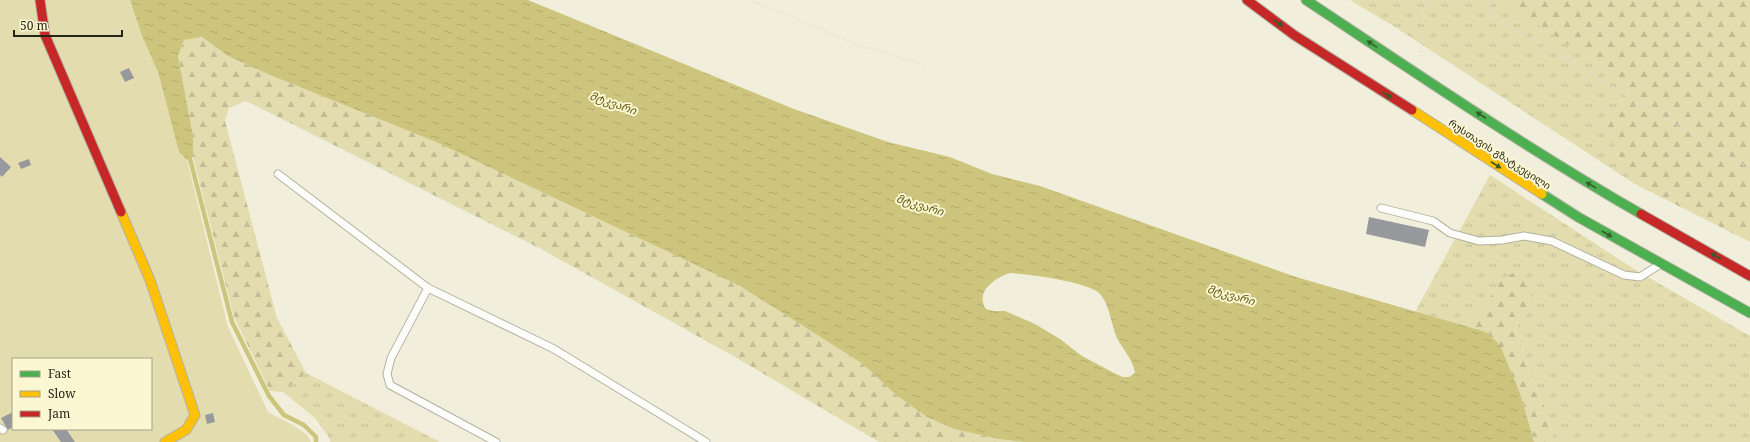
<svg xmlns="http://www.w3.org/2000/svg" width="1750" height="442" viewBox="0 0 1750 442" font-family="'Noto Serif','Noto Sans Georgian',serif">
	<defs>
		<pattern id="grass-tufts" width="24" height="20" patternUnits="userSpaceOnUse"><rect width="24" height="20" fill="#e2dcae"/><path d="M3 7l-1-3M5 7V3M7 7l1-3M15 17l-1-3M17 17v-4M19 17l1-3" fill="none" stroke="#c2bd95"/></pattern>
		<pattern id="forest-firs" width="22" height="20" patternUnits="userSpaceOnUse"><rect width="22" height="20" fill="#e2dcae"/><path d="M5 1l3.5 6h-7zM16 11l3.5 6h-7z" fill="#c2bd95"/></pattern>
		<pattern id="water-ripples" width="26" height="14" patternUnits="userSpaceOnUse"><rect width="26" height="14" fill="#cdc57d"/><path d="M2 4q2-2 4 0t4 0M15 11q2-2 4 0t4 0" fill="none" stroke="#b0a96b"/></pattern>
	</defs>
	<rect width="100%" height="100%" fill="#f1efdb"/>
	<path fill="url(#grass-tufts)" d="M 1350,0 L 1507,0 L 1505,2 L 1629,85 L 1605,132 L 1635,184 L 1395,27 Z
		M 1490,175 L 1634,269 L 1750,336 L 1750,442 L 1556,442 L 1515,330 L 1531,307 L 1501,279 L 1486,304 L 1463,326 L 1415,312 Z
		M 306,373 L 440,442 L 330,442 L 330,439 L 315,418 L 283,392 Z"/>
	<path fill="url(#forest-firs)" d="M 1507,0 L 1750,0 L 1750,242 L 1635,184 L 1605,132 L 1629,85 L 1504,2 Z
		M 202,37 L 228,56 L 270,75 L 436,142 L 740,286 L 863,364 L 896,395 L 927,417 L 954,429 L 999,439 L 1023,442 L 879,442 L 735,357 L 541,249 L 246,101 L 229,108 L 225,121 L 277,318 L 306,373 L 283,392 L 270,391 L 234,317 L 193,157 L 193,136 L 178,56 L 184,40 Z
		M 1513,273 L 1532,280 L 1531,307 L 1515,330 L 1556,442 L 1534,442 L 1521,396 L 1486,332 L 1463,326 L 1486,304 L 1501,279 Z"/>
	<path fill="#e2dcae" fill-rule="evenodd" d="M 0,0 L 130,0 L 142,36 L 158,72 L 179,152 L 187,160 L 228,327 L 268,412 L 291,424 L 307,435 L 311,442 L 0,442 ZM 13,359 L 151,359 L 151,429 L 13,429 Z"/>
	<path fill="url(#water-ripples)" fill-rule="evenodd" d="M 130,0 L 528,0 L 794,109 L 888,142 L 950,157 L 992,174 L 1040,186 L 1296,277 L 1486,332 L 1500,345 L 1521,396 L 1534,442 L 1023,442 L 999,439 L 954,429 L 927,417 L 896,395 L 863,364 L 740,286 L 436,142 L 270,75 L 228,56 L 202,37 L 184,40 L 178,56 L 193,136 L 193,157 L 187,160 L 179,152 L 158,72 L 142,36 ZM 1010,273 C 1027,274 1092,282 1101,295 C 1110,307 1111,324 1117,338 C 1123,350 1133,359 1135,373 L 1129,377 L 1123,377 L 1114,373 L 1082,356 L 1060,339 L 1035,324 L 1005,311 L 993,311 L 986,309 C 974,292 996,277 1010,273 Z"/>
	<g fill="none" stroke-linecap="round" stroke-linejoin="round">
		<path stroke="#cdc57d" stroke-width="4.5" d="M 189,155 L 232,322 L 269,396 L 284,415 L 304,425 L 316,437 L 316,442"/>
	</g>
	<path fill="#98999d" d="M 129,68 L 134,78 L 125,82 L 120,72 Z
		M 0,157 L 11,167 L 2,177 L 0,175 Z
		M 29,159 L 31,165 L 21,169 L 18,163 Z
		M 1369,217 L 1429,230 L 1425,247 L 1366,234 Z
		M 13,412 L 13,427 L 8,430 L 1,418 Z
		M 213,413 L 215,422 L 207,424 L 205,415 Z
		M 52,429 L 66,429 L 75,442 L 61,442 Z"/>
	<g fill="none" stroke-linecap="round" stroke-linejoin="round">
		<g stroke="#b3b1a2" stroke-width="9">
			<path id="lane" d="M 278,174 L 428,288 L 554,349 L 706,442
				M 1381,208 L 1433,221 L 1450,233 L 1479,241 L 1502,240 L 1524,236 L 1552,241 L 1624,275 L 1640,277 L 1659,265
				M 428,288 L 391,358 L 387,374 L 390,385 L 496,442
				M 0,428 L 3,430"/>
		</g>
		<g stroke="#b3b1a2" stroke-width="11">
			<path id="fast" d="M 1306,0 C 1416,73 1526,148 1641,214
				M 1542,194 L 1578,217 L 1750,313"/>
		</g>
		<g stroke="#b3b1a2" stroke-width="11">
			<path id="slow" d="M 1412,110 L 1542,194
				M 121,212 L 150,280 L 195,415 L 186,430 L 165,442"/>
		</g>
		<g stroke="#b3b1a2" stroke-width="11">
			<path id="jam" d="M 40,0 L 45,35 L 121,212
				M 1247,0 L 1294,35 L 1412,110
				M 1641,214 L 1750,276"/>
		</g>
		<path stroke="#deddd7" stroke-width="2.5" stroke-dasharray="1 3" stroke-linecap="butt" d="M 751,0 L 858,45 L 924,65
			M 1488,0 L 1492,16 L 1750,168
			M 1420,56 L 1423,36 L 1423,6 L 1426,0"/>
		<use href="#lane" stroke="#fdfdfa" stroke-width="7"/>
		<use href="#fast" stroke="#4caf50" stroke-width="9"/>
		<use href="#slow" stroke="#ffc107" stroke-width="9"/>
		<use href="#jam" stroke="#c62828" stroke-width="9"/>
	</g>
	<defs><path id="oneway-solid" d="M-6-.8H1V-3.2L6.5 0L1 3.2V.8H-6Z"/></defs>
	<g fill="#355c2d">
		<use href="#oneway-solid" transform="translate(1278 23) rotate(36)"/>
		<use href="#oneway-solid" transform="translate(1372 44) rotate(-146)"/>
		<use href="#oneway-solid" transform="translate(1387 95) rotate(33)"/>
		<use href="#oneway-solid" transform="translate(1481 115) rotate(-147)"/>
		<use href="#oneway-solid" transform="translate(1496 165) rotate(33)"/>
		<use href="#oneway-solid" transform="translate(1591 185) rotate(-149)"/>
		<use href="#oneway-solid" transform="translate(1607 234) rotate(30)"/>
		<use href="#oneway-solid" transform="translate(1716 256) rotate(-150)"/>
	</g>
	<g text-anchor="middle" stroke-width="4" stroke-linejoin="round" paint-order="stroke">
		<g font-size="10" fill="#252416" stroke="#faf7d2">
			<text transform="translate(1500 154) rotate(33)" y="4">რუსთავის გზატკეცილი</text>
		</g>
		<g font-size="11" font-style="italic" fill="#5e570f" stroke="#faf7d2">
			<text transform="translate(613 103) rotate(19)" y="4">მტკვარი</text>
			<text transform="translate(920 205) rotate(17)" y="4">მტკვარი</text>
			<text transform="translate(1231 295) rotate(16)" y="4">მტკვარი</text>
		</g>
	</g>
	<rect x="12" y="358" width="140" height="72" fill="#faf7d2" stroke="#a5a387"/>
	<rect x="20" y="371" width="20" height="6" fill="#4caf50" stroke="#a5a387"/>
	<text x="48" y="378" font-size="12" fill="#252416">Fast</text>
	<rect x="20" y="391" width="20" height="6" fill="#ffc107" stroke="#a5a387"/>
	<text x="48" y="398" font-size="12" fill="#252416">Slow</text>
	<rect x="20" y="411" width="20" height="6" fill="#c62828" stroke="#a5a387"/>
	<text x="48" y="418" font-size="12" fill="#252416">Jam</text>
	<path d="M14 30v6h108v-6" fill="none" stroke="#252416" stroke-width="2"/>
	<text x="20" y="30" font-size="12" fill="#252416" stroke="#faf7d2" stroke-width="3" paint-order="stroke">50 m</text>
</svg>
